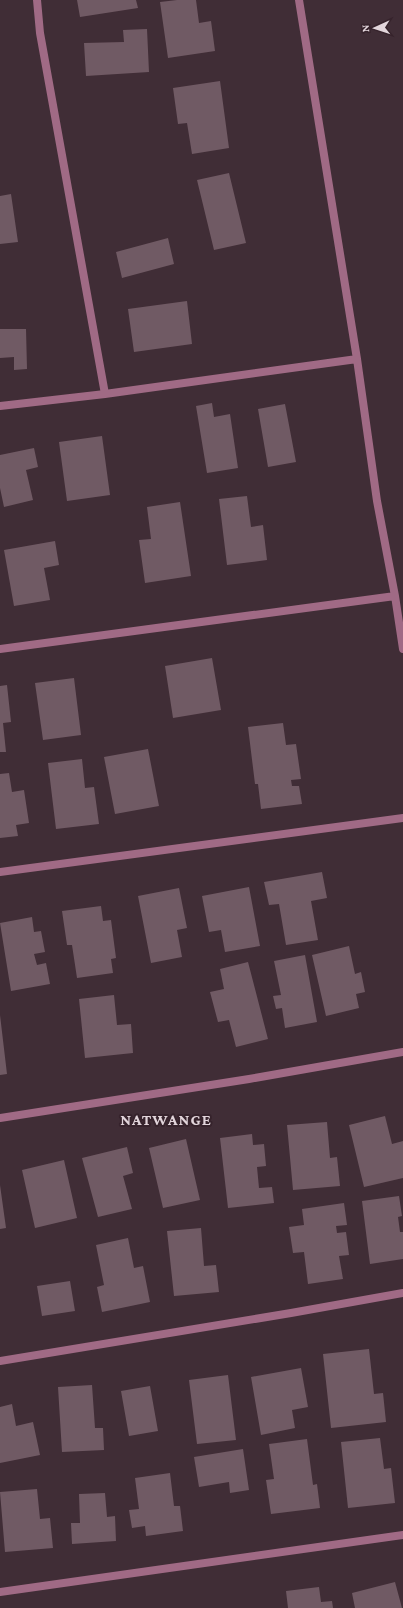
<svg xmlns="http://www.w3.org/2000/svg" width="403" height="1608" viewBox="0 0 403 1608" font-family="'Crimson Pro',serif">
	<rect width="100%" height="100%" fill="#402d36"/>
	<path fill="#705a64" d="M 77,0 L 136,0 L 138,8 L 80,17 Z
		M 177,0 L 196,0 L 199,23 L 211,21 L 215,51 L 168,58 L 160,2 Z
		M 147,29 L 149,72 L 86,76 L 84,43 L 124,42 L 123,30 Z
		M 220,81 L 229,148 L 192,154 L 187,123 L 178,124 L 173,88 Z
		M 229,173 L 246,243 L 214,250 L 197,180 Z
		M 11,194 L 18,242 L 0,244 L 0,196 Z
		M 168,238 L 174,264 L 122,278 L 116,252 Z
		M 187,301 L 192,344 L 134,352 L 128,309 Z
		M 0,329 L 26,329 L 27,369 L 14,370 L 14,357 L 0,358 Z
		M 212,403 L 214,417 L 230,414 L 238,468 L 207,473 L 196,406 Z
		M 285,404 L 296,462 L 268,467 L 258,409 Z
		M 102,436 L 110,495 L 67,501 L 59,442 Z
		M 34,448 L 38,467 L 26,470 L 33,500 L 4,507 L 0,488 L 0,455 Z
		M 247,496 L 251,527 L 263,525 L 267,560 L 227,565 L 219,499 Z
		M 180,502 L 191,576 L 145,583 L 139,540 L 151,539 L 147,507 Z
		M 55,541 L 59,565 L 44,568 L 50,600 L 14,606 L 4,550 Z
		M 212,658 L 221,710 L 173,718 L 165,666 Z
		M 74,678 L 81,735 L 43,740 L 35,683 Z
		M 7,685 L 11,722 L 3,723 L 6,752 L 0,752 L 0,686 Z
		M 283,723 L 286,745 L 296,744 L 301,779 L 291,780 L 292,786 L 299,786 L 302,804 L 261,809 L 258,784 L 255,784 L 248,727 Z
		M 148,749 L 159,806 L 115,814 L 104,757 Z
		M 82,759 L 85,788 L 94,787 L 99,824 L 56,829 L 48,763 Z
		M 9,773 L 12,792 L 24,790 L 29,823 L 16,825 L 18,836 L 0,838 L 0,774 Z
		M 322,872 L 327,898 L 311,901 L 318,940 L 286,945 L 279,904 L 269,905 L 264,882 Z
		M 249,887 L 260,946 L 225,952 L 221,930 L 209,932 L 202,896 Z
		M 179,888 L 187,928 L 177,930 L 182,957 L 151,963 L 138,896 Z
		M 101,906 L 103,921 L 111,920 L 116,958 L 111,959 L 113,973 L 77,978 L 72,945 L 67,945 L 62,911 Z
		M 32,917 L 34,932 L 41,931 L 45,952 L 34,954 L 37,965 L 46,963 L 50,984 L 11,991 L 0,923 Z
		M 349,946 L 355,974 L 361,972 L 365,992 L 356,994 L 359,1008 L 326,1016 L 312,955 Z
		M 305,955 L 317,1022 L 285,1028 L 282,1008 L 276,1009 L 273,996 L 281,995 L 274,961 Z
		M 248,962 L 268,1039 L 236,1047 L 229,1020 L 218,1022 L 210,992 L 224,989 L 220,969 Z
		M 114,995 L 117,1025 L 131,1024 L 133,1053 L 85,1058 L 79,999 Z
		M 0,1015 L 7,1074 L 0,1075 Z
		M 385,1116 L 392,1144 L 403,1141 L 403,1178 L 364,1187 L 349,1125 Z
		M 327,1122 L 330,1158 L 337,1157 L 340,1186 L 293,1190 L 287,1125 Z
		M 252,1134 L 253,1145 L 264,1144 L 266,1166 L 257,1167 L 259,1188 L 272,1187 L 274,1203 L 228,1208 L 220,1138 Z
		M 186,1139 L 200,1200 L 163,1208 L 149,1148 Z
		M 127,1147 L 133,1173 L 123,1176 L 132,1209 L 98,1217 L 82,1158 Z
		M 64,1160 L 77,1218 L 35,1228 L 22,1170 Z
		M 0,1185 L 6,1228 L 0,1229 Z
		M 399,1196 L 402,1216 L 398,1217 L 400,1232 L 403,1232 L 403,1259 L 370,1264 L 362,1201 Z
		M 344,1203 L 347,1225 L 336,1226 L 337,1233 L 346,1232 L 349,1255 L 339,1256 L 343,1279 L 308,1284 L 304,1252 L 293,1253 L 289,1227 L 304,1225 L 302,1209 Z
		M 201,1228 L 204,1266 L 216,1265 L 219,1292 L 174,1296 L 167,1231 Z
		M 128,1238 L 134,1268 L 143,1266 L 150,1302 L 102,1312 L 97,1287 L 104,1285 L 96,1245 Z
		M 70,1281 L 75,1311 L 42,1316 L 37,1286 Z
		M 369,1349 L 374,1394 L 383,1393 L 386,1422 L 331,1428 L 323,1354 Z
		M 301,1368 L 308,1407 L 292,1410 L 295,1428 L 261,1435 L 251,1377 Z
		M 228,1375 L 236,1440 L 197,1444 L 189,1380 Z
		M 92,1385 L 95,1428 L 103,1428 L 104,1450 L 62,1452 L 58,1387 Z
		M 150,1386 L 158,1431 L 129,1436 L 121,1391 Z
		M 12,1404 L 16,1426 L 33,1422 L 40,1455 L 0,1463 L 0,1407 Z
		M 380,1438 L 384,1469 L 391,1468 L 395,1503 L 348,1508 L 341,1442 Z
		M 307,1439 L 313,1485 L 317,1484 L 320,1508 L 271,1514 L 266,1480 L 274,1479 L 269,1444 Z
		M 243,1449 L 249,1490 L 230,1493 L 229,1482 L 199,1487 L 194,1457 Z
		M 170,1473 L 174,1506 L 180,1506 L 183,1531 L 146,1536 L 145,1526 L 132,1528 L 129,1510 L 139,1509 L 135,1478 Z
		M 37,1489 L 40,1519 L 50,1518 L 53,1548 L 5,1552 L 0,1492 Z
		M 105,1493 L 107,1517 L 115,1516 L 116,1541 L 72,1544 L 71,1523 L 80,1523 L 79,1494 Z
		M 395,1582 L 402,1608 L 355,1608 L 352,1593 Z
		M 319,1587 L 321,1602 L 332,1601 L 333,1608 L 288,1608 L 286,1591 Z"/>
	<g fill="none" stroke-linecap="round" stroke-linejoin="round">
		<path stroke="#a06a85" stroke-width="8" d="M 37,0 L 40,33 L 105,394
			M 299,0 L 357,359 L 377,501 L 395,596 L 403,649
			M 0,406 L 105,394 L 357,359
			M 0,649 L 395,596
			M 0,872 L 403,818
			M 0,1118 L 249,1079 L 403,1052
			M 0,1361 L 291,1313 L 403,1293
			M 0,1592 L 403,1535"/>
	</g>
	<g text-anchor="middle" stroke-width="4" stroke-linejoin="round" paint-order="stroke">
		<g font-size="16" font-weight="bold" letter-spacing="1" fill="#e2d5db" stroke="#36232c">
			<text x="166" y="1125">NATWANGE</text>
		</g>
	</g>
	<g transform="translate(375 28) rotate(267)" stroke="#36232c" stroke-width="3" paint-order="stroke">
	<path d="M0-3L7 15L0 10L-7 15Z" fill="#e2d5db"/>
	<text y="-6" font-size="11" font-weight="bold" text-anchor="middle" fill="#e2d5db">N</text>
	</g>
</svg>
